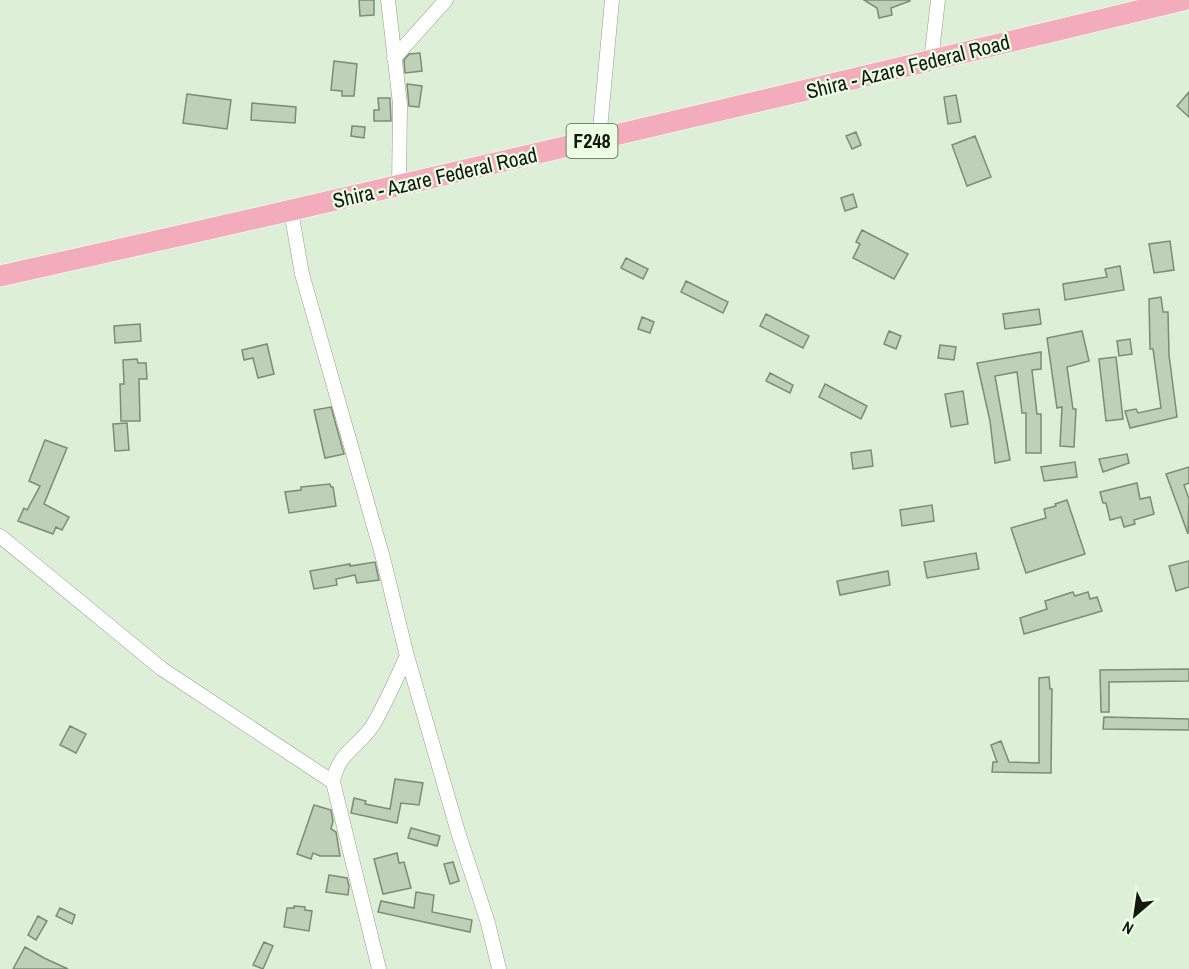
<svg xmlns="http://www.w3.org/2000/svg" width="1189" height="969" viewBox="0 0 1189 969" font-family="'Archivo Narrow',sans-serif">
	<rect width="100%" height="100%" fill="#ddefd6"/>
	<path fill="#bed0b7" stroke="#7c8c75" stroke-width="1.5" d="M 359,0 L 374,0 L 374,15 L 360,16 Z
		M 864,0 L 909,0 L 910,1 L 891,8 L 892,15 L 879,18 L 877,8 Z
		M 420,53 L 422,71 L 405,73 L 404,60 L 409,54 Z
		M 334,61 L 357,64 L 354,96 L 342,96 L 342,91 L 331,90 Z
		M 407,84 L 422,86 L 419,107 L 409,106 Z
		M 1189,92 L 1189,117 L 1177,106 Z
		M 187,94 L 231,100 L 227,129 L 183,123 Z
		M 956,95 L 961,122 L 948,124 L 944,97 Z
		M 378,98 L 390,98 L 391,121 L 374,121 L 374,110 L 379,110 Z
		M 252,103 L 296,107 L 295,123 L 251,120 Z
		M 352,126 L 365,127 L 364,138 L 351,136 Z
		M 856,132 L 861,145 L 852,149 L 846,136 Z
		M 975,136 L 991,177 L 967,186 L 952,145 Z
		M 853,194 L 857,207 L 845,211 L 841,198 Z
		M 862,230 L 908,254 L 894,279 L 853,258 L 860,244 L 856,242 Z
		M 1170,241 L 1174,270 L 1154,273 L 1149,244 Z
		M 626,258 L 648,269 L 643,279 L 621,268 Z
		M 1120,266 L 1124,290 L 1065,300 L 1063,284 L 1107,277 L 1105,269 Z
		M 686,281 L 728,302 L 723,313 L 681,292 Z
		M 1161,297 L 1163,312 L 1168,312 L 1169,355 L 1177,417 L 1130,428 L 1125,411 L 1136,409 L 1138,413 L 1161,408 L 1153,349 L 1150,349 L 1149,299 Z
		M 1039,309 L 1041,324 L 1005,329 L 1003,314 Z
		M 766,314 L 809,336 L 803,348 L 760,326 Z
		M 642,317 L 654,322 L 650,333 L 638,329 Z
		M 140,324 L 141,341 L 115,343 L 114,326 Z
		M 889,331 L 901,336 L 896,349 L 884,344 Z
		M 1082,331 L 1089,361 L 1067,367 L 1073,409 L 1076,409 L 1074,447 L 1060,446 L 1062,407 L 1057,408 L 1047,338 Z
		M 1130,339 L 1132,354 L 1119,356 L 1117,341 Z
		M 267,344 L 274,374 L 258,378 L 253,358 L 244,360 L 242,350 Z
		M 940,345 L 956,347 L 954,360 L 938,358 Z
		M 1041,352 L 1041,369 L 1032,370 L 1037,414 L 1041,414 L 1041,453 L 1026,453 L 1026,413 L 1022,413 L 1017,372 L 995,376 L 1010,460 L 995,463 L 990,421 L 977,363 Z
		M 1116,357 L 1123,419 L 1106,421 L 1099,359 Z
		M 137,359 L 138,363 L 146,363 L 147,379 L 139,379 L 140,421 L 121,421 L 120,384 L 124,384 L 123,360 Z
		M 770,373 L 793,385 L 790,393 L 766,381 Z
		M 825,384 L 867,406 L 861,419 L 819,397 Z
		M 963,391 L 968,424 L 951,427 L 945,394 Z
		M 331,407 L 344,454 L 325,458 L 314,410 Z
		M 127,423 L 129,450 L 115,451 L 113,424 Z
		M 45,440 L 67,448 L 44,504 L 69,517 L 62,530 L 56,527 L 53,534 L 18,521 L 24,508 L 27,510 L 40,486 L 29,481 Z
		M 871,450 L 873,466 L 853,469 L 851,453 Z
		M 1127,454 L 1129,463 L 1103,472 L 1099,459 Z
		M 1075,462 L 1077,477 L 1044,481 L 1041,467 Z
		M 1189,467 L 1189,483 L 1184,485 L 1189,499 L 1188,534 L 1166,474 Z
		M 1137,483 L 1140,499 L 1150,497 L 1154,514 L 1134,520 L 1135,524 L 1124,527 L 1121,517 L 1110,520 L 1106,503 L 1103,503 L 1100,492 Z
		M 330,484 L 331,487 L 333,487 L 336,506 L 289,513 L 285,492 L 301,490 L 301,487 Z
		M 1067,500 L 1085,554 L 1026,573 L 1011,528 L 1046,518 L 1044,509 L 1056,506 L 1055,504 Z
		M 932,505 L 934,521 L 902,526 L 900,510 Z
		M 976,553 L 979,569 L 927,578 L 924,562 Z
		M 1189,561 L 1189,587 L 1176,591 L 1169,566 Z
		M 375,562 L 379,580 L 357,583 L 355,575 L 336,579 L 337,585 L 314,589 L 310,571 L 350,564 L 350,566 Z
		M 888,571 L 890,585 L 840,595 L 837,581 Z
		M 1073,592 L 1075,596 L 1088,592 L 1090,599 L 1097,597 L 1102,611 L 1024,634 L 1020,618 L 1047,609 L 1045,601 Z
		M 1189,669 L 1189,681 L 1109,682 L 1109,712 L 1101,712 L 1100,670 Z
		M 1049,677 L 1050,689 L 1052,689 L 1051,773 L 992,772 L 993,762 L 997,762 L 991,745 L 1001,741 L 1009,762 L 1039,763 L 1039,678 Z
		M 1104,717 L 1189,719 L 1189,730 L 1103,729 Z
		M 70,726 L 86,734 L 76,753 L 60,745 Z
		M 395,779 L 423,783 L 419,805 L 401,803 L 397,823 L 351,813 L 354,798 L 366,801 L 365,804 L 390,809 Z
		M 314,805 L 331,810 L 333,821 L 331,829 L 336,832 L 340,856 L 320,856 L 313,853 L 311,859 L 297,854 Z
		M 411,828 L 440,836 L 437,846 L 408,838 Z
		M 397,853 L 399,863 L 404,862 L 411,888 L 383,894 L 374,859 Z
		M 453,862 L 459,881 L 450,884 L 444,864 Z
		M 329,875 L 347,878 L 349,886 L 348,895 L 326,892 Z
		M 416,892 L 434,895 L 432,912 L 472,920 L 470,932 L 378,912 L 381,901 L 414,908 Z
		M 294,906 L 305,907 L 305,910 L 312,911 L 309,931 L 284,927 L 287,908 L 294,908 Z
		M 60,908 L 75,915 L 72,924 L 56,916 Z
		M 38,916 L 47,921 L 36,940 L 28,935 Z
		M 264,942 L 273,946 L 263,969 L 253,965 Z
		M 25,947 L 44,958 L 68,969 L 13,969 Z"/>
	<g fill="none" stroke-linecap="round" stroke-linejoin="round">
		<g stroke="#8e9f87" stroke-width="15">
			<path id="minor" d="M 388,0 L 400,104 L 399,187
				M 394,58 L 446,0
				M 931,61 L 938,0
				M 599,140 L 612,0
				M 291,211 L 302,274 L 383,558 L 407,656 L 458,832 L 488,923 L 499,969
				M 0,536 L 162,669 L 333,782
				M 379,969 L 333,782 C 338,752 359,747 373,725 C 386,703 396,679 407,656"/>
		</g>
		<g stroke="#fff" stroke-width="22">
			<path id="primary" d="M 0,276 C 395,188 789,95 1183,0"/>
		</g>
		<use href="#minor" stroke="#fff" stroke-width="14"/>
		<use href="#primary" stroke="#f2acbc" stroke-width="21"/>
	</g>
	<g text-anchor="middle" stroke-width="4.5" stroke-linejoin="round" paint-order="stroke">
		<rect fill="#ebfde3" stroke="#545d50" stroke-width="1.5" x="566.5" y="124" width="51" height="34" rx="4.5"/>
		<g font-size="20" font-weight="bold" fill="#131911">
			<text x="592" y="148">F248</text>
		</g>
		<g font-size="21" fill="#131911" stroke="#ebfde3">
			<text transform="translate(908 67) rotate(-14)" y="7">Shira - Azare Federal Road</text>
			<text transform="translate(435 178) rotate(-13)" y="7">Shira - Azare Federal Road</text>
		</g>
	</g>
	<g transform="translate(1135 915) rotate(209)" stroke="#ebfde3" stroke-width="4.5" paint-order="stroke">
	<path d="M0-4.5L10 22L0 15L-10 22Z" fill="#131911"/>
	<text y="-9" font-size="16" font-weight="bold" text-anchor="middle" fill="#131911">N</text>
	</g>
</svg>
